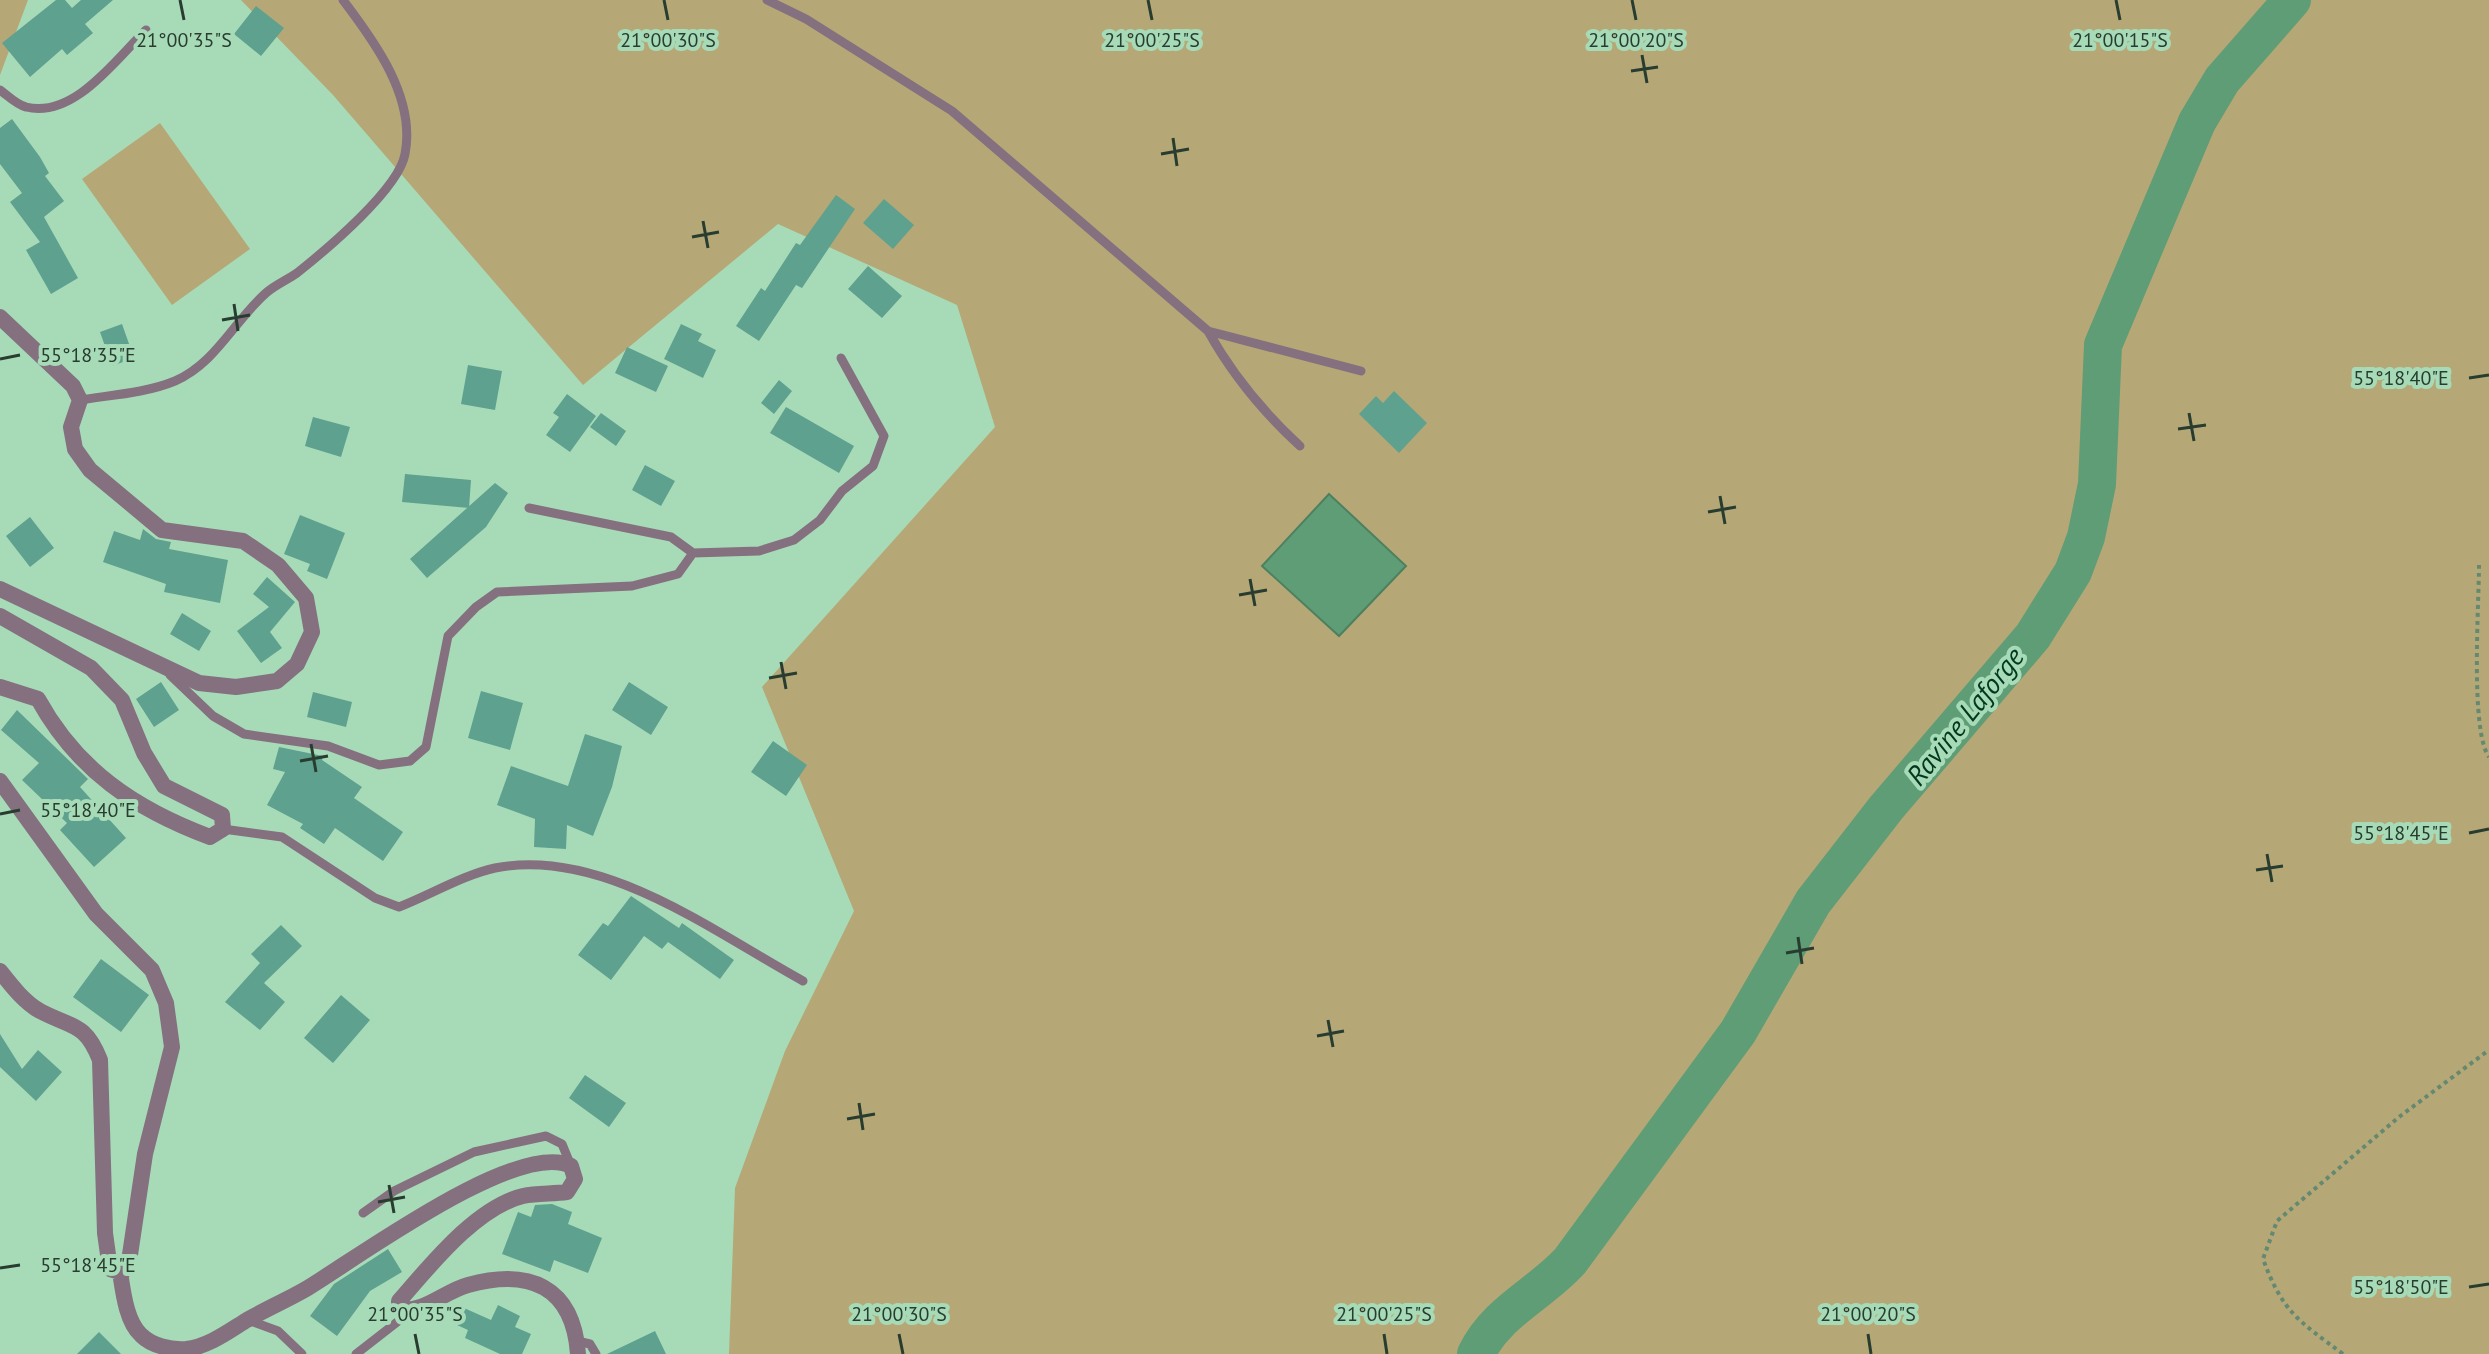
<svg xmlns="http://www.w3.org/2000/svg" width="2489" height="1354" viewBox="0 0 2489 1354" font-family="'PT Sans',sans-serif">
	<rect width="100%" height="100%" fill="#a7dbb8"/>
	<path fill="#b5a876" d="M 0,0 L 28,0 L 0,75 Z
		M 241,0 L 2489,0 L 2489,1354 L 729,1354 L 735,1188 L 785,1051 L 854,911 L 762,687 L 995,427 L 957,305 L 778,224 L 583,385 L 333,95 Z
		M 160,123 L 250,249 L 172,305 L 82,179 Z"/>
	<path fill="#5e9d75" stroke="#4e8060" stroke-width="2" d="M 1329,494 L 1406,566 L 1339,636 L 1262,566 Z"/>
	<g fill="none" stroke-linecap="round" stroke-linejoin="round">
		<path stroke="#5e9d75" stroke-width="38" d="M 1476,1354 C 1497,1311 1539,1295 1570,1261 L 1738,1032 L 1813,902 L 1886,808 L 2033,636 L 2073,572 L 2086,537 L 2097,484 L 2103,345 L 2197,122 L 2222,80 L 2292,0"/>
	</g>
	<path fill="#5ea18f" d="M 56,0 L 65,0 L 72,8 L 81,0 L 113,0 L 85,24 L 93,33 L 67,55 L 62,49 L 30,77 L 2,43 Z
		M 256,6 L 284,28 L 261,56 L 234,34 Z
		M 12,119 L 40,157 L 49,173 L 45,176 L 64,201 L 44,217 L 78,278 L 51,294 L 26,250 L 40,242 L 10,202 L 22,193 L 0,164 L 0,128 Z
		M 836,195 L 855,209 L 802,288 L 796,285 L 759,341 L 736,326 L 761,288 L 765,291 L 796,243 L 800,245 Z
		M 884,199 L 914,225 L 893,249 L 863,223 Z
		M 868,266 L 902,296 L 882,318 L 848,289 Z
		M 122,324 L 134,358 L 112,366 L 100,332 Z
		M 681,324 L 702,334 L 698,341 L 716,350 L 703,378 L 664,359 Z
		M 627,347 L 668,366 L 656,392 L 615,373 Z
		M 468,365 L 502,371 L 495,410 L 461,404 Z
		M 779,380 L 792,391 L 774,414 L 761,403 Z
		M 1394,391 L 1427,423 L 1399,453 L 1359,414 L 1376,396 L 1383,403 Z
		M 567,394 L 596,416 L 570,452 L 546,435 L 559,417 L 553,413 Z
		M 786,407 L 854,446 L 839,473 L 770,433 Z
		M 601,413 L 626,431 L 616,446 L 590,427 Z
		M 313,417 L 350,427 L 341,457 L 305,446 Z
		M 645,465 L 675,481 L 661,506 L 632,490 Z
		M 405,474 L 471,480 L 469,508 L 402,502 Z
		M 495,483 L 508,493 L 486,527 L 427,578 L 410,559 Z
		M 300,515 L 345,533 L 327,579 L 307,571 L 310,564 L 284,554 Z
		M 30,517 L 54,548 L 30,567 L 6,536 Z
		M 143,529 L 156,539 L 171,542 L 169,549 L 228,560 L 220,603 L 164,592 L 166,584 L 103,562 L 114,531 L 140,540 Z
		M 267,577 L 295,602 L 270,632 L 282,648 L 261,663 L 237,631 L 269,607 L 253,594 Z
		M 182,613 L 211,631 L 199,651 L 170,634 Z
		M 161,682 L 179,710 L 154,727 L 136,699 Z
		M 629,682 L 668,707 L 651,735 L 612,710 Z
		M 481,691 L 523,703 L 510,750 L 468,738 Z
		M 313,692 L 352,702 L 346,727 L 307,717 Z
		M 17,710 L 88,779 L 80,787 L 126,838 L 94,867 L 60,830 L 67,823 L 22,780 L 39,763 L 1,730 Z
		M 585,734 L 622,746 L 612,787 L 593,836 L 567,825 L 566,849 L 534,847 L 535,819 L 497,805 L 511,766 L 568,786 Z
		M 773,741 L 807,765 L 786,796 L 751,772 Z
		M 279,747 L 323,756 L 322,760 L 362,787 L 354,798 L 403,832 L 383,861 L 335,828 L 324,844 L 300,828 L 303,824 L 267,805 L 285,772 L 273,769 Z
		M 631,896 L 679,928 L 682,923 L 734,960 L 720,979 L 668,942 L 662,949 L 644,936 L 611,980 L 578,955 L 603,923 L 608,926 Z
		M 281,925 L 302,946 L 264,983 L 285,1002 L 260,1030 L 225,1002 L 260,963 L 251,954 Z
		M 101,959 L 149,995 L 121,1032 L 73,997 Z
		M 341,995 L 370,1020 L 333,1063 L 304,1038 Z
		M 0,1034 L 22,1069 L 38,1050 L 62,1072 L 36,1101 L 0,1067 Z
		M 585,1075 L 626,1103 L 609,1127 L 569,1098 Z
		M 552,1204 L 572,1212 L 568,1224 L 602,1238 L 588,1273 L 554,1260 L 550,1272 L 502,1254 L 518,1212 L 531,1217 L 535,1205 Z
		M 388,1249 L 402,1272 L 370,1291 L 337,1336 L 310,1316 L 334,1284 Z
		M 498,1305 L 520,1316 L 515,1327 L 531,1334 L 522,1354 L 500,1354 L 465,1338 L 468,1330 L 457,1325 L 464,1308 L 491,1320 Z
		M 655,1331 L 666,1354 L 607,1354 Z
		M 99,1332 L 121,1354 L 77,1354 Z"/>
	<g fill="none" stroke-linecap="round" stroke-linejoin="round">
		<path stroke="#658970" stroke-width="4" stroke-dasharray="4 4" stroke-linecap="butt" d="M 2479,565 C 2479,604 2470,731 2489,757
			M 2343,1354 C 2299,1321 2283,1313 2263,1259 L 2277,1221 L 2399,1117 L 2489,1050"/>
		<path stroke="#84707f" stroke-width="9" d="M 767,0 L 806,19 L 952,111 L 1208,331 C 1233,376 1262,411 1300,446
			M 0,90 C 7,95 17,105 26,107 C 74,119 116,59 146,30
			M 1208,331 L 1361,371
			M 80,400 C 111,395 146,393 175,381 C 216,363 234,321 266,293 C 275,285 287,280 297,273 C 326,250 399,189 405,154 C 416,98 375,42 343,0
			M 693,553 L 759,551 L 794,540 L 820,520 L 842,491 L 873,466 L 884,436 L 841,358
			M 170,675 L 213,716 L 244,734 L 328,746 L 379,765 L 410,761 L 426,747 L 448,636 L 476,607 L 497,592 L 632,586 L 678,574 L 693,553 L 671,537 L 529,508
			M 223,829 L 282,837 L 375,898 L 399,907 C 430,895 463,875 495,868 C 602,847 712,931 803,981
			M 363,1213 L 394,1191 L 474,1152 L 546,1136 L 562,1144 L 571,1166
			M 248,1320 L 278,1331 L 302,1354
			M 577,1341 L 590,1344 L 596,1354
			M 356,1354 L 410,1312"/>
		<path stroke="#84707f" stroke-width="16" d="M 0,317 L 73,386 L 80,400 L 71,427 L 75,449 L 90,470 L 162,530 L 243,541 L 278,565 L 306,598 L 312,632 L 297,664 L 277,681 L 236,687 L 199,683 L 0,589
			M 0,616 L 91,668 L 122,700 L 144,753 L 164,786 L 222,815 L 223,829 L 210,837 C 135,809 77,770 38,699 L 0,687
			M 0,781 L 96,914 L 152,970 L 166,1003 L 172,1047 L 145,1154 L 128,1268 L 120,1272
			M 0,971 C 11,985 24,1002 40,1011 C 72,1028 85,1022 100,1060 L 105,1233 L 110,1269 L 120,1272
			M 120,1272 C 123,1291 126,1321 141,1335 C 152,1346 171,1350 186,1349 C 208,1347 229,1331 247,1320 C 266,1309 287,1300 306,1289 C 356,1259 518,1139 571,1166 L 575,1179 L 567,1192 C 553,1194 537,1193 523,1196 C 476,1207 429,1267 399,1301 L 399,1309 C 423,1314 445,1291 468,1285 C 529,1268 573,1286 578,1354"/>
	</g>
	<path fill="none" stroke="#283d2f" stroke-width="3" d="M 180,0 L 184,20M 664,0 L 668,20M 1148,0 L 1152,20M 1632,0 L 1636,20M 2116,0 L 2120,20M 1642,55 L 1647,83M 1631,71 L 1658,67M 1173,138 L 1177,166M 1161,154 L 1189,149M 703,221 L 708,248M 692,237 L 719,232M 234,304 L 238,331M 222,320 L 250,315M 0,359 L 20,355M 2469,378 L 2489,375M 2189,413 L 2194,441M 2178,429 L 2206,425M 1720,496 L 1725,524M 1708,512 L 1736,507M 1250,579 L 1255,606M 1239,595 L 1267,590M 781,662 L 786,689M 769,678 L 797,673M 311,744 L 316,772M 300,761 L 328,756M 0,814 L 20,810M 2469,833 L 2489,829M 2267,854 L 2272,882M 2256,870 L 2283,866M 1798,937 L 1802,964M 1786,953 L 1814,948M 1328,1020 L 1333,1047M 1317,1036 L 1344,1031M 859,1103 L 863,1130M 847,1119 L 875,1114M 389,1185 L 394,1213M 378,1202 L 405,1197M 0,1268 L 20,1265M 2469,1287 L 2489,1284M 415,1334 L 419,1354M 899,1334 L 903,1354M 1384,1334 L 1387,1354M 1868,1334 L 1871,1354"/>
	<g text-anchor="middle" stroke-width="8" stroke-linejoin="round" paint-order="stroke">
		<g font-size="28" font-style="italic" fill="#03381e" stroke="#a7dbb8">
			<text transform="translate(1965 716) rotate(-51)" y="10">Ravine Laforge</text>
		</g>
	</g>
	<g font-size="20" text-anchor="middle" fill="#283d2f" stroke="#a7dbb8" stroke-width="8" stroke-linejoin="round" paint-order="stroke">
		<text x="184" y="47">21°00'35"S</text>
		<text x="668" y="47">21°00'30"S</text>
		<text x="1152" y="47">21°00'25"S</text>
		<text x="1636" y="47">21°00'20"S</text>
		<text x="2120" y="47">21°00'15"S</text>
		<text x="88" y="362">55°18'35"E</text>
		<text x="2401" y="385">55°18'40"E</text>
		<text x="88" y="817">55°18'40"E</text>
		<text x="2401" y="840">55°18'45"E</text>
		<text x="88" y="1272">55°18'45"E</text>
		<text x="2401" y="1294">55°18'50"E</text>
		<text x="415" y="1321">21°00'35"S</text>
		<text x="899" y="1321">21°00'30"S</text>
		<text x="1384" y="1321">21°00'25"S</text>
		<text x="1868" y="1321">21°00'20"S</text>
	</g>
</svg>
